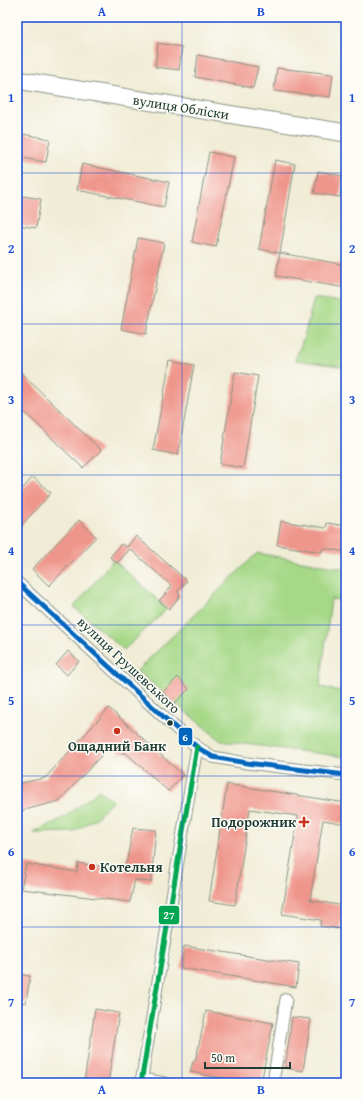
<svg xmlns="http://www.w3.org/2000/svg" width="363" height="1100" viewBox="0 0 363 1100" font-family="'Gentium Book Plus',serif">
	<rect width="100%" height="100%" fill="#fdfcf7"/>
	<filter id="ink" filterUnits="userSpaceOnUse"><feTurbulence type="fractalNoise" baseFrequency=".025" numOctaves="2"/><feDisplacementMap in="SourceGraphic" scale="8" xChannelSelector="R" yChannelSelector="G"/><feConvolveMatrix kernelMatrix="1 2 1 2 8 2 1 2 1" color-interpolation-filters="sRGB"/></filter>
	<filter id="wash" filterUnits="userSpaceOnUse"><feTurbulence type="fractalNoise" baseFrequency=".012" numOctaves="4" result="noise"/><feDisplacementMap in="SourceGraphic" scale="16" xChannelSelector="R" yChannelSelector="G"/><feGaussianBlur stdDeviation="0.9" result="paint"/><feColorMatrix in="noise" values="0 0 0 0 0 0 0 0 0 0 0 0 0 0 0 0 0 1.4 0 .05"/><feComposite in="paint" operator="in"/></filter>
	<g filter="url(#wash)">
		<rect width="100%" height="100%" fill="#f0ecd5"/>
		<path fill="#a6d887" stroke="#628a5e" d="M 314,298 L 346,303 L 346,367 L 295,360 L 304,337 Z
			M 257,553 L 346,569 L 346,601 L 331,599 L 320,687 L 346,692 L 346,757 L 221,741 L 137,671 Z
			M 112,561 L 117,563 L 159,601 L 167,609 L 124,650 L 74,607 Z
			M 99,790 L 113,801 L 96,818 L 74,832 L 34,833 L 65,817 Z"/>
		<g id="blocks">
			<path fill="#ef968c" d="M 158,43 L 182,47 L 179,70 L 155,67 Z
				M 198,55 L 258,67 L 253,88 L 195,77 Z
				M 277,68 L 333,74 L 330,97 L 274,91 Z
				M 17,133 L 50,139 L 46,162 L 17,157 Z
				M 209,152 L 234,157 L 216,247 L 192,242 Z
				M 275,160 L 295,164 L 280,253 L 259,249 Z
				M 82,164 L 169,182 L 164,207 L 77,190 Z
				M 318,171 L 343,176 L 340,197 L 314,193 Z
				M 17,195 L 41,199 L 36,228 L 17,225 Z
				M 138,238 L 164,243 L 146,334 L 121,329 Z
				M 280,253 L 346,265 L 346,288 L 276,276 Z
				M 170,360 L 194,365 L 178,455 L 153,450 Z
				M 17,369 L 101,450 L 83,468 L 17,405 Z
				M 235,372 L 258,376 L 243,468 L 220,464 Z
				M 33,477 L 51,493 L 17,530 L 17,495 Z
				M 79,520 L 96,537 L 49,586 L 32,569 Z
				M 281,521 L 326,528 L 327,523 L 346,526 L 346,552 L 323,548 L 322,552 L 277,545 Z
				M 136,536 L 187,581 L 178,591 L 180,596 L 169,609 L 159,601 L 172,586 L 130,549 L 117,563 L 110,557 L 121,544 L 127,547 Z
				M 68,651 L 79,661 L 67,675 L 56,665 Z
				M 178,677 L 189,689 L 174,704 L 163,692 Z
				M 109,708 L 183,775 L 168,791 L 125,752 L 121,754 L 111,745 L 59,801 L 17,812 L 17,784 L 45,778 Z
				M 227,784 L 346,803 L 346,824 L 323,820 L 310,900 L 344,906 L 340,929 L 320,926 L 321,920 L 282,914 L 298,816 L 250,809 L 235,905 L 209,901 Z
				M 133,828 L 156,830 L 151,882 L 135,880 L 130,902 L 21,889 L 26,864 L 77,872 L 78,863 L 125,870 Z
				M 184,946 L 299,964 L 296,987 L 181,968 Z
				M 17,974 L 30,976 L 26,1003 L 17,1001 Z
				M 95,1009 L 119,1013 L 108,1083 L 84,1083 Z
				M 206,1011 L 273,1023 L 261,1083 L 247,1083 L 190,1072 L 193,1062 L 196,1059 Z
				M 292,1017 L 311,1019 L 303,1071 L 285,1068 Z"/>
		</g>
	</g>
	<g filter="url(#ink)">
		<use href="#blocks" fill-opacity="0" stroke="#889484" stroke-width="1"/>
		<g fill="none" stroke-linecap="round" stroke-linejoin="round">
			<g stroke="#889484" stroke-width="13">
				<path id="minor" d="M 17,582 L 191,742 L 197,747 L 213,757 L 247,763 L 346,775
					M 141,1079 L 165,1083
					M 141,1083 L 197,747
					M 273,1083 L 286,999"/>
			</g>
			<g stroke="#889484" stroke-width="19">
				<path id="primary" d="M 17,80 L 346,133"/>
			</g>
			<use href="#minor" stroke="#fff" stroke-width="11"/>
			<use href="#primary" stroke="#fff" stroke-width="17"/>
			<g stroke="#fdfcf7" stroke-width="8">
				<path id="bus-1" d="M 17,582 L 191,742 L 197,747 L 213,757 L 247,763 L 346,775"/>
			</g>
			<g stroke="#fdfcf7" stroke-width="8">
				<path id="bus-2" d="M 141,1083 L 197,747"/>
			</g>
			<use href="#bus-1" stroke="#0065bd" stroke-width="5"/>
			<use href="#bus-2" stroke="#00a651" stroke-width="5"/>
		</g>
	</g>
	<path fill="none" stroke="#1d4ed8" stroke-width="1" stroke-opacity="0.55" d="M 182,17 L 182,1083M 17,173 L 346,173M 17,324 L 346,324M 17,475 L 346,475M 17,625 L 346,625M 17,776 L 346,776M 17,927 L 346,927"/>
	<circle fill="#1f3d34" stroke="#fdfcf7" stroke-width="1.5" cx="170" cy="723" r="3.5"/>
	<g fill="#c8321e" stroke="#fdfcf7" stroke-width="1.5">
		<circle cx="117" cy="731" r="4"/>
		<path d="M302 816h4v4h4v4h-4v4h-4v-4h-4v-4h4z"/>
		<circle cx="92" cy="867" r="4"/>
	</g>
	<g text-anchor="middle" stroke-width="3" stroke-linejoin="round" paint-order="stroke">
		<g font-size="14" fill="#1f3d34" stroke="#fdfcf7">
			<text transform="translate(181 107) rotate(9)" y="5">вулиця Обліски</text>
			<text transform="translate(129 665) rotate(43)" y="5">вулиця Грушевського</text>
		</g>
		<g font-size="14" font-weight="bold" fill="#1f3d34" stroke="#fdfcf7">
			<text x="117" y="751">Ощадний Банк</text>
			<text x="296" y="827" text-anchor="end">Подорожник</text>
			<text x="100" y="872" text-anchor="start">Котельня</text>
		</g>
	</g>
	<g stroke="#fdfcf7" stroke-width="1.5">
		<rect x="178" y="727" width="15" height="19" rx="4" fill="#0065bd"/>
		<rect x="158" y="905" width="22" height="20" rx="4" fill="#00a651"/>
	</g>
	<g font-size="11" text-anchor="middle" font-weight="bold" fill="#fff">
		<text x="185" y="741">6</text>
		<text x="169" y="919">27</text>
	</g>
	<rect width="363" height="1100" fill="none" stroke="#fdfcf7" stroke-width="44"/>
	<path d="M205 1062v6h85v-6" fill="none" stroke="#1f3d34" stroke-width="2"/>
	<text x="211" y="1062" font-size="12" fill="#1f3d34" stroke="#fdfcf7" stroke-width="3" paint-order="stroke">50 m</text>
	<rect x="22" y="22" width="319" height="1056" fill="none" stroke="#1d4ed8" stroke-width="1.5"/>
	<g font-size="13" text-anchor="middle" font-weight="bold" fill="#1d4ed8">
		<text x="102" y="16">A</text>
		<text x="261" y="16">B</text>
		<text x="11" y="102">1</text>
		<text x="352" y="102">1</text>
		<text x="11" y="253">2</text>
		<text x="352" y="253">2</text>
		<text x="11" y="404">3</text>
		<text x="352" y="404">3</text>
		<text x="11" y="555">4</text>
		<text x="352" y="555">4</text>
		<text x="11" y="705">5</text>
		<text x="352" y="705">5</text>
		<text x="11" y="856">6</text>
		<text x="352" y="856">6</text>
		<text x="11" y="1007">7</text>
		<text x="352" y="1007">7</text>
		<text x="102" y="1094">A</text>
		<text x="261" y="1094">B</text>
	</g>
</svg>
